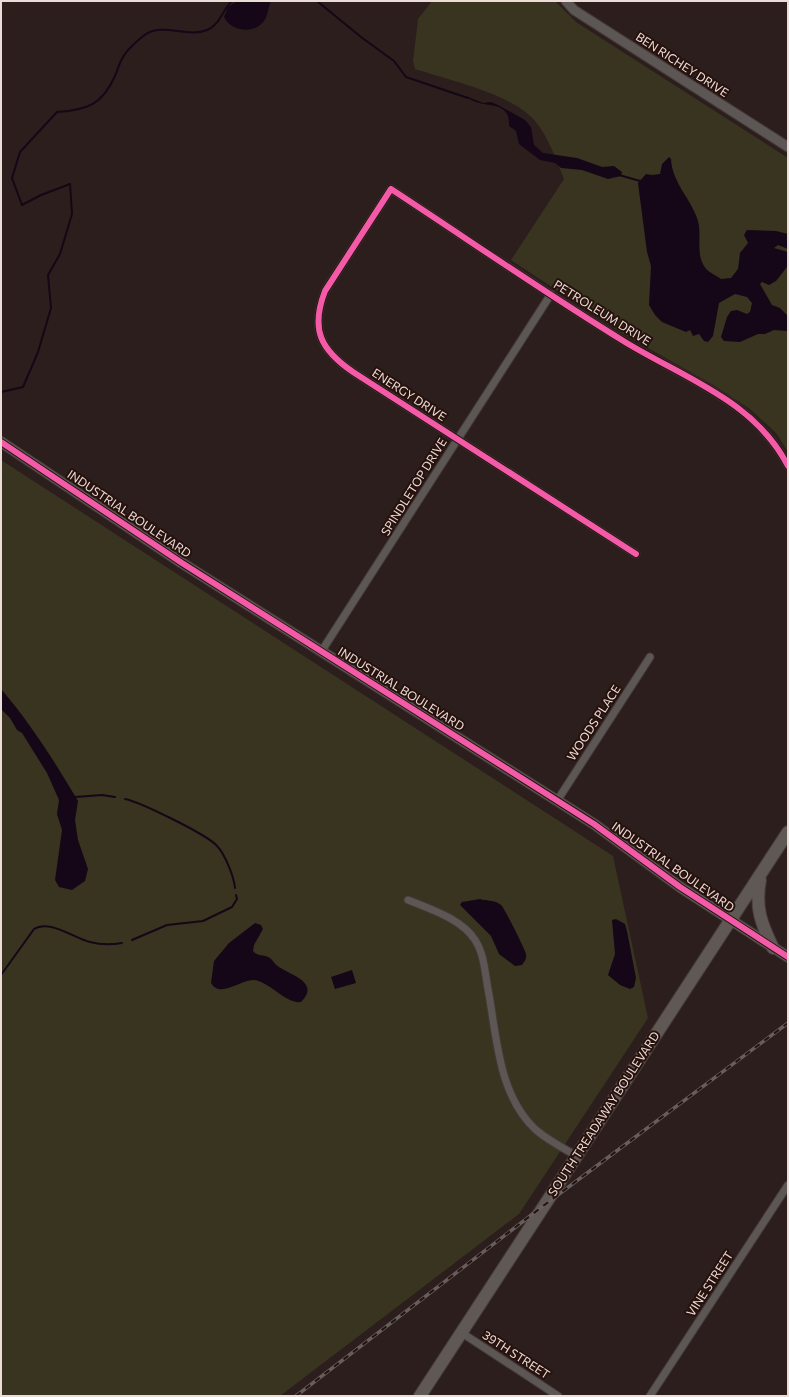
<svg xmlns="http://www.w3.org/2000/svg" width="789" height="1397" viewBox="0 0 789 1397" font-family="Commissioner,sans-serif">
	<rect width="100%" height="100%" fill="#2b1e1c"/>
	<path fill="#393420" d="M 432,1 L 555,1 L 576,22 L 788,158 L 788,452 L 776,433 L 750,409 L 713,385 L 620,332 L 511,260 L 564,179 C 556,160 549,138 535,121 C 513,94 448,80 415,69 L 413,61 L 418,19 Z
		M 1,460 L 613,856 L 648,1018 L 519,1214 L 280,1396 L 1,1396 Z"/>
	<path fill="#150717" d="M 237,1 L 271,1 C 268,7 268,16 264,21 C 254,35 230,31 224,17 L 228,7 Z
		M 466,96 L 483,103 L 491,102 L 498,105 L 525,120 L 531,127 L 534,145 L 543,153 L 577,158 L 602,167 L 614,166 L 622,172 L 621,176 L 608,179 L 582,170 L 561,168 L 555,163 L 540,160 L 519,144 L 516,131 L 509,126 C 511,97 480,111 466,96 Z
		M 669,157 L 671,159 C 672,182 690,198 697,218 C 703,234 695,251 704,266 C 707,272 716,275 721,279 L 731,278 L 738,269 L 740,253 L 748,243 L 744,235 L 747,230 L 776,231 L 788,234 L 788,249 L 778,245 L 774,248 L 788,252 L 787,267 L 776,281 L 769,285 L 762,282 L 760,284 L 772,305 L 780,308 L 788,316 L 788,331 L 774,330 L 765,334 L 758,334 L 740,342 L 724,341 L 721,337 L 727,317 L 731,311 L 737,310 L 747,314 L 750,312 L 752,303 L 747,297 L 735,294 L 719,303 L 713,336 L 708,342 L 704,341 L 699,334 L 693,336 L 690,330 L 686,332 L 662,322 L 655,315 L 649,305 L 651,266 L 647,252 L 638,183 L 646,174 L 652,175 L 660,174 L 662,164 Z
		M 1,689 C 31,724 55,762 78,801 L 75,820 L 78,840 L 88,869 L 85,881 L 72,890 L 59,887 L 55,880 L 62,830 L 57,814 L 59,800 L 47,773 L 22,733 L 17,730 L 10,718 L 1,709 Z
		M 480,899 C 487,901 496,900 501,905 C 504,907 526,951 526,954 C 527,959 524,962 522,965 L 515,966 L 499,954 L 491,936 L 460,905 L 462,902 Z
		M 616,919 L 625,924 L 627,931 L 636,978 L 634,987 L 630,989 L 620,985 L 608,975 L 615,954 L 612,920 Z
		M 255,923 L 261,925 L 263,929 L 254,945 L 253,951 C 258,957 263,954 270,958 C 273,960 275,965 279,967 C 293,976 320,983 301,1002 C 286,1004 270,982 254,980 C 241,979 220,999 211,983 L 214,961 L 229,943 Z
		M 352,970 L 356,983 L 335,989 L 331,977 Z"/>
	<g fill="none" stroke-linecap="round" stroke-linejoin="round">
		<path stroke="#150717" stroke-width="2" d="M 317,1 L 361,37 L 394,61 L 406,77 L 468,98
			M 619,175 L 640,181
			M 1,392 L 23,387 L 38,352 L 51,308 L 48,275 L 60,254 L 72,214 L 70,184 L 41,195 L 22,205 L 12,178 L 20,152 L 57,112 C 87,110 102,105 115,76 C 118,69 120,60 125,54 C 129,48 136,42 142,37 C 161,20 186,39 207,30 C 219,26 223,9 232,1
			M 75,797 L 102,795 L 115,797
			M 125,799 C 140,802 208,835 217,846 C 225,854 234,877 235,888
			M 132,940 L 167,925 L 203,921 L 232,907 L 237,899 L 236,895
			M 1,975 L 34,929 C 49,919 74,938 90,942 C 101,945 111,945 122,943"/>
		<g stroke="#443938" stroke-width="9">
			<path id="minor" d="M 636,554 L 353,372 C 321,350 310,330 325,291 L 391,189 C 469,240 545,293 625,342 C 684,378 755,401 788,466
				M 321,652 L 551,294
				M 557,801 L 650,657
				M 408,900 C 430,909 462,919 475,940 C 484,953 485,973 488,989 C 497,1037 498,1095 536,1130 C 549,1141 563,1148 577,1156
				M 462,1333 L 558,1396
				M 650,1396 L 788,1185"/>
		</g>
		<g stroke="#443938" stroke-width="11">
			<path id="tertiary" d="M 566,1 L 574,10 L 788,147"/>
		</g>
		<g stroke="#443938" stroke-width="12">
			<path id="secondary" d="M 1,442 L 182,563 L 594,824 L 680,887 L 788,957"/>
		</g>
		<g stroke="#443938" stroke-width="14">
			<path id="primary" d="M 760,880 C 755,908 761,923 773,948
				M 420,1396 L 788,832"/>
		</g>
		<use href="#minor" stroke="#5c5654" stroke-width="7"/>
		<use href="#tertiary" stroke="#5c5654" stroke-width="9"/>
		<use href="#secondary" stroke="#5f5a57" stroke-width="10"/>
		<use href="#primary" stroke="#5f5854" stroke-width="12"/>
		<g stroke="#655e5c" stroke-width="3.5">
			<path id="rail" d="M 296,1396 L 543,1206 L 788,1023"/>
		</g>
		<use href="#rail" stroke="#27110d" stroke-width="2" stroke-dasharray="6" stroke-linecap="butt"/>
		<g stroke="#27110d" stroke-width="8">
			<path id="cycleway" d="M 1,442 L 182,563 L 594,824 L 680,887 L 788,957
				M 636,554 L 353,372 C 321,350 310,330 325,291 L 391,189 C 469,240 545,293 625,342 C 684,378 755,401 788,466"/>
		</g>
		<use href="#cycleway" stroke="#f35aa7" stroke-width="6"/>
	</g>
	<g text-anchor="middle" stroke-width="4" stroke-linejoin="round" paint-order="stroke">
		<g font-size="12" fill="#ecdcd8" stroke="#27110d">
			<text transform="translate(682 65) rotate(33)" y="4">BEN RICHEY DRIVE</text>
			<text transform="translate(602 313) rotate(32)" y="4">PETROLEUM DRIVE</text>
			<text transform="translate(409 395) rotate(33)" y="4">ENERGY DRIVE</text>
			<text transform="translate(414 487) rotate(-58)" y="4">SPINDLETOP DRIVE</text>
			<text transform="translate(129 514) rotate(34)" y="4">INDUSTRIAL BOULEVARD</text>
			<text transform="translate(401 689) rotate(32)" y="4">INDUSTRIAL BOULEVARD</text>
			<text transform="translate(594 723) rotate(-57)" y="4">WOODS PLACE</text>
			<text transform="translate(673 867) rotate(35)" y="4">INDUSTRIAL BOULEVARD</text>
			<text transform="translate(604 1114) rotate(-57)" y="4">SOUTH TREADAWAY BOULEVARD</text>
			<text transform="translate(710 1284) rotate(-57)" y="4">VINE STREET</text>
			<text transform="translate(516 1355) rotate(33)" y="4">39TH STREET</text>
		</g>
	</g>
	<rect width="789" height="1397" fill="none" stroke="#ecdcd8" stroke-width="4"/>
</svg>
